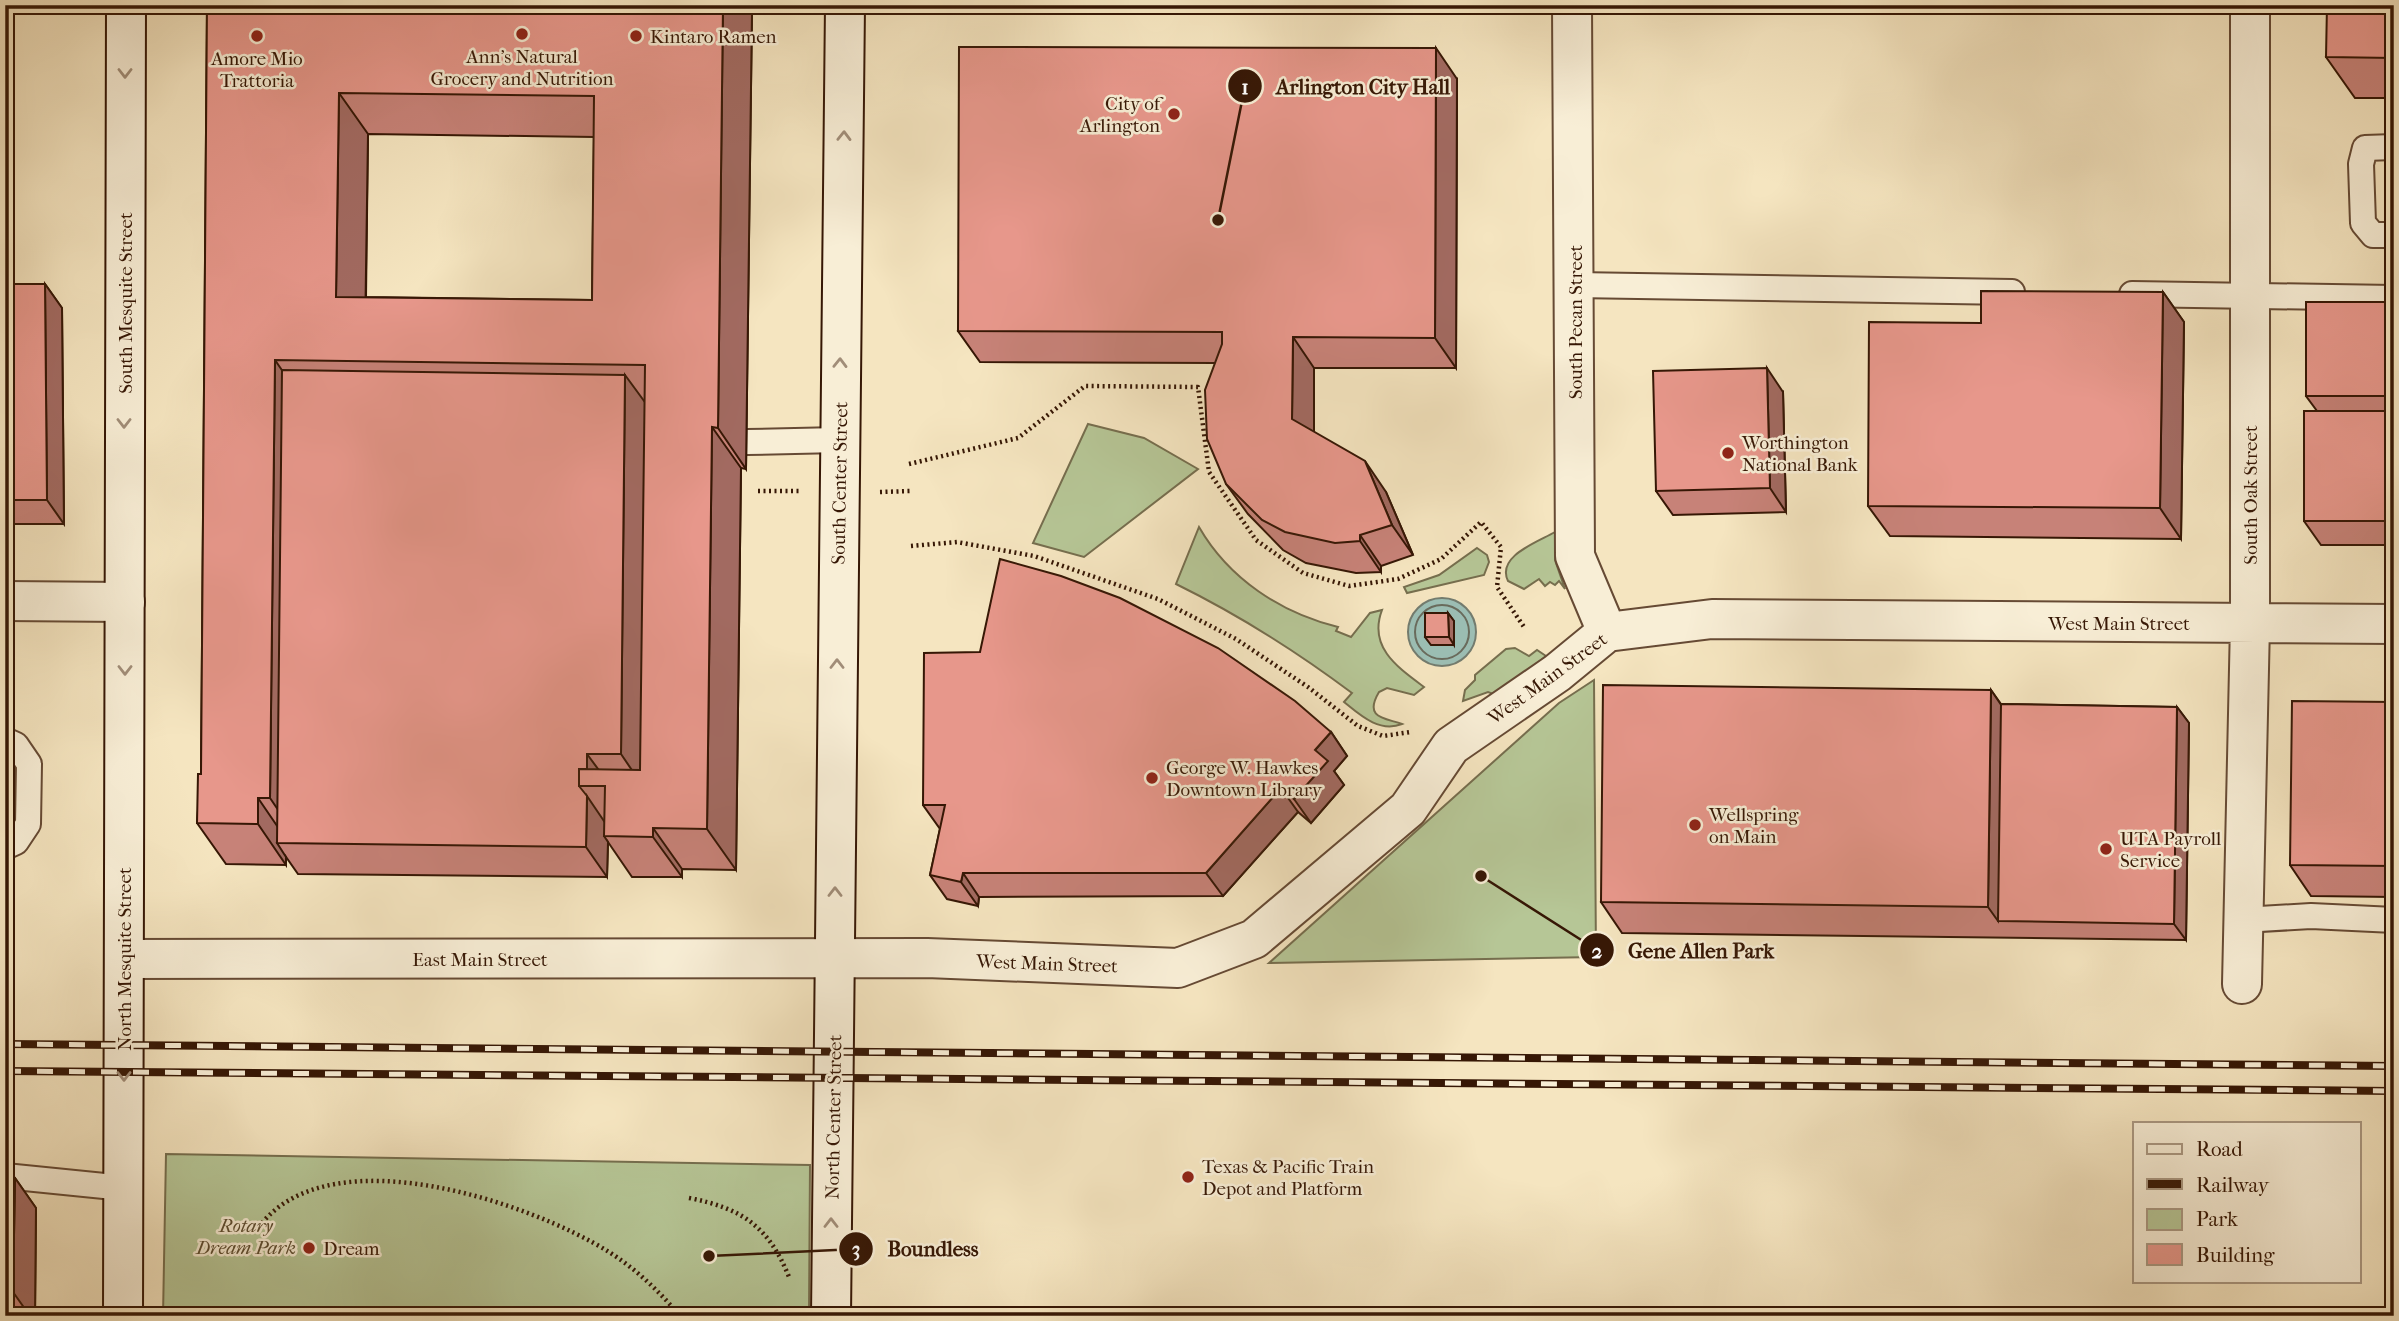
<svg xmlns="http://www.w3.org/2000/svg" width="2399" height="1321" viewBox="0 0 2399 1321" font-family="'IM FELL French Canon',serif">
	<rect width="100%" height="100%" fill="#f5e5c0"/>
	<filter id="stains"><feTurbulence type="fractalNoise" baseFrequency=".00286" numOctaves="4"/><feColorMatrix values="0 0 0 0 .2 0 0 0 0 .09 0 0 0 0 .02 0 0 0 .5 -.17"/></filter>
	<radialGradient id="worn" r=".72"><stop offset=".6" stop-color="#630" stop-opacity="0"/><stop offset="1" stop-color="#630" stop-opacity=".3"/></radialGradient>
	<path fill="#b6c696" stroke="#766e4e" stroke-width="2" d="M 1088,424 L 1144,438 L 1198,469 L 1084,557 L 1033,543 Z
		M 1199,527 C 1229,579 1281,613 1338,627 L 1336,631 L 1351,637 L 1370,613 L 1382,610 C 1368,647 1397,667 1424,687 L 1414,695 L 1387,688 L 1379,692 C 1363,719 1386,718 1402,724 C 1379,733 1360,715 1344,702 L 1352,693 C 1296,651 1239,615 1176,584 Z
		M 1555,532 L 1555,560 L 1565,589 L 1559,581 L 1555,585 L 1550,582 L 1545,586 L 1539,579 L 1524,589 L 1508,581 C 1496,556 1538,542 1555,532 Z
		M 1477,548 L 1487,555 L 1489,562 L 1484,575 L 1407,593 L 1404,587 L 1439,575 Z
		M 1515,648 L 1529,656 L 1537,650 L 1546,656 L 1499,696 L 1488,692 L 1463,701 L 1465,690 L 1475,680 L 1475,675 L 1506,649 Z
		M 1594,680 L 1596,957 L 1269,963 L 1559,703 Z
		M 166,1154 L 810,1165 L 809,1316 L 163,1316 Z"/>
	<path fill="#9cbfb5" stroke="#737c6f" stroke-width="2" d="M1408 632a34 34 0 1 1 68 0a34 34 0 1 1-68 0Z"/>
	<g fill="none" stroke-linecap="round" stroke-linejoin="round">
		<path stroke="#696b5d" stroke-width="2" d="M1415 632a27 27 0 1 1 54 0a27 27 0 1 1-54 0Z"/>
		<g stroke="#664a34" stroke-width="28">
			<path id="service" d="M 2394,147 L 2365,148 L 2361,164 L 2363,223 L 2373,235 L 2394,235
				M 1575,285 L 2012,292
				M 2132,294 L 2394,298
				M 747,442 L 839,440
				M 5,740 L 16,745 L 29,764 L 28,824 L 16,842 L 5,847
				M 2243,920 L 2311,916 L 2394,920
				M 5,1176 L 124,1188"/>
		</g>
		<g stroke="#664a34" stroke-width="42">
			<path id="minor" d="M 1572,5 L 1575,556 L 1607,632
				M 5,601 L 125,602
				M 124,959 L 927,958 L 1178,968 L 1254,939 L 1408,809 L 1451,746 L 1557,673 L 1607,632 L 1712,619 L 2394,624
				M 2242,984 L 2250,624 L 2250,5"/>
		</g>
		<g stroke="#361705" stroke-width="42">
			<path id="secondary" d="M 123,1316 L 126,5
				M 831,1316 L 845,5"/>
		</g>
		<path stroke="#361705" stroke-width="4.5" stroke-dasharray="2 3.5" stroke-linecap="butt" d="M 909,464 L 1018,438 L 1085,386 L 1198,387 L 1209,472 L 1256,540 L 1303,573 L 1349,586 L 1398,579 L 1441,559 L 1481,522 L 1501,547 L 1497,587 L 1524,627
			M 758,491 L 802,491
			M 880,492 L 910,491
			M 911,546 L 957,542 L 1034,556 L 1158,599 L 1236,639 L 1308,687 L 1358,726 L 1383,736 L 1411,732
			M 689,1198 C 742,1208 769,1227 789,1277
			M 262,1223 C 334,1136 531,1203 609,1252 C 636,1269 660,1292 680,1316"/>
		<use href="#service" stroke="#f8eed6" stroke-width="24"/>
		<use href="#minor" stroke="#f8eed6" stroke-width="38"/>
		<use href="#secondary" stroke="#f8eed6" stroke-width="38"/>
		<g stroke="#361705" stroke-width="8">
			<path id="rail" d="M 5,1044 L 2394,1066
				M 5,1071 L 2394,1091"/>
		</g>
		<use href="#rail" stroke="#f8eed6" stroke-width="5" stroke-dasharray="16" stroke-linecap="butt"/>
	</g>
	<path fill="#c78278" stroke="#361705" stroke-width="2" fill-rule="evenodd" d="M 207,5 L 752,11 L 746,469 L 741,468 L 736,870 L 682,869 L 682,877 L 632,877 L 608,842 L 607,877 L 298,874 L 286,857 L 286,865 L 226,864 L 197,823 L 201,774 ZM 368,134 L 594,137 L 592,300 L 366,297 Z
		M 2394,5 L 2394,98 L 2355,98 L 2326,57 Z
		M 5,38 L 11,46 L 13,242 L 5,242 Z
		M 1457,79 L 1456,368 L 1314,368 L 1314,432 L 1386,492 L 1413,555 L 1381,566 L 1381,572 L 1356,573 L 1306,563 L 1283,550 L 1248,514 L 1226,484 L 1215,363 L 980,362 L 958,331 Z
		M 5,284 L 45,284 L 62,308 L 64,524 L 5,524 Z
		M 2163,292 L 2184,322 L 2181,539 L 1890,536 L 1868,506 L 1981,323 Z
		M 2394,302 L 2394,545 L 2321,545 L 2304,521 L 2317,411 L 2306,396 Z
		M 1783,392 L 1786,512 L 1673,515 L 1656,491 Z
		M 1448,613 L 1454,621 L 1454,645 L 1431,645 L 1425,637 Z
		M 980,652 L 1331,732 L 1347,756 L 1334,771 L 1344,785 L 1311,823 L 1298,812 L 1223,896 L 979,897 L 978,906 L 947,899 L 930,875 L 940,829 L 923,805 Z
		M 1991,690 L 2001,704 L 2177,707 L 2189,723 L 2186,940 L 1622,933 L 1601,902 Z
		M 2394,702 L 2394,897 L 2311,896 L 2290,865 Z
		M 5,1178 L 15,1178 L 36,1208 L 35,1316 L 5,1316 Z"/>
	<path fill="#a26a61" stroke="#361705" stroke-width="2" d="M 723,5 L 748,5 L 752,11 L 746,469 L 718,428 Z
		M 5,38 L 11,46 L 13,242 L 5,231 Z
		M 1436,48 L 1457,79 L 1456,368 L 1435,338 Z
		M 339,93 L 368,134 L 365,338 L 336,297 Z
		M 45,284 L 62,308 L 64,524 L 47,500 Z
		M 2163,292 L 2184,322 L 2181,539 L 2160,508 Z
		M 1293,337 L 1314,368 L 1314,450 L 1292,419 Z
		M 275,360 L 303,401 L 298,839 L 270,798 Z
		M 1767,368 L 1783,392 L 1786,512 L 1770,488 Z
		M 625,375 L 647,405 L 642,785 L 621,754 Z
		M 712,427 L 741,468 L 736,870 L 707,829 Z
		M 1365,461 L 1386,492 L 1413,555 L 1392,525 Z
		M 1360,535 L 1381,566 L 1381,572 L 1360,541 Z
		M 1448,613 L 1454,621 L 1454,645 L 1449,637 Z
		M 1991,690 L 2012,721 L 1998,921 L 1988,907 Z
		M 2177,707 L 2189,723 L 2186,940 L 2174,924 Z
		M 1331,732 L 1347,756 L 1334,771 L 1344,785 L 1311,823 L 1294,799 L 1315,750 Z
		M 587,754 L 609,784 L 605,786 L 587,786 Z
		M 1281,788 L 1298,812 L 1223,896 L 1206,873 Z
		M 587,796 L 608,827 L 604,836 L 608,842 L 607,877 L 586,847 Z
		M 258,798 L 286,839 L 277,843 L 286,857 L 286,865 L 258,824 Z
		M 653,828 L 682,869 L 682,877 L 653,837 Z
		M 963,873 L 979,897 L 978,906 L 961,882 Z
		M 15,1178 L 36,1208 L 35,1316 L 30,1316 L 13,1292 Z"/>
	<path fill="#e7978b" stroke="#361705" stroke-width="2" fill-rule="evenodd" d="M 207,5 L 723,5 L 718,428 L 712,427 L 707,829 L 653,828 L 653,837 L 604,836 L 605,786 L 579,786 L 579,769 L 640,770 L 645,365 L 275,360 L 270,798 L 258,798 L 258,824 L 197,823 L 198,774 L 201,774 ZM 339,93 L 594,96 L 592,300 L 336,297 Z
		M 2327,5 L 2394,5 L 2394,58 L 2326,57 Z
		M 959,47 L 1436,48 L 1435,338 L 1293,337 L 1292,419 L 1365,461 L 1392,525 L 1360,535 L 1360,541 L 1335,543 L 1285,532 L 1262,520 L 1226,484 L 1207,439 L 1205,390 L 1222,344 L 1222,332 L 958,331 Z
		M 5,284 L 45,284 L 47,500 L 5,500 Z
		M 1981,291 L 2163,292 L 2160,508 L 1868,506 L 1869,322 L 1981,323 Z
		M 2306,302 L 2394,302 L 2394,396 L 2306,396 Z
		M 1767,368 L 1770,488 L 1656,491 L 1653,371 Z
		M 282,370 L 625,375 L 621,754 L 587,754 L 587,769 L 579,769 L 579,786 L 587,796 L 586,847 L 277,843 Z
		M 2304,411 L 2394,411 L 2394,521 L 2304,521 Z
		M 1000,559 L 1061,576 L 1120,598 L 1218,648 L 1295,701 L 1331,732 L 1315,750 L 1328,761 L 1294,799 L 1281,788 L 1206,873 L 963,873 L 961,882 L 930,875 L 945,805 L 923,805 L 924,653 L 980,652 Z
		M 1425,613 L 1448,613 L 1449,637 L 1425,637 Z
		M 1603,685 L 1991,690 L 1988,907 L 1601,902 Z
		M 2292,701 L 2394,702 L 2394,866 L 2290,865 Z
		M 2001,704 L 2177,707 L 2174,924 L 1998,921 Z
		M 5,1178 L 15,1178 L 13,1292 L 5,1291 Z"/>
	<defs><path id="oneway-chevron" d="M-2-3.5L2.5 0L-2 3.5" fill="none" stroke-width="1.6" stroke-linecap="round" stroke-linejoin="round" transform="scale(1.75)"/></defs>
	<g stroke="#a18d78">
		<use href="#oneway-chevron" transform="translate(125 73) rotate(90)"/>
		<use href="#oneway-chevron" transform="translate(844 136) rotate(-89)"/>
		<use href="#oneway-chevron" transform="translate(840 363) rotate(-89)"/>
		<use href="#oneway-chevron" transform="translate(124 423) rotate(90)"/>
		<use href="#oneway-chevron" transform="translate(837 664) rotate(-90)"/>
		<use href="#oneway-chevron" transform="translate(125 670) rotate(90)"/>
		<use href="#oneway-chevron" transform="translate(835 892) rotate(-90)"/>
		<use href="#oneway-chevron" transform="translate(124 1076) rotate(90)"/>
		<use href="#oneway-chevron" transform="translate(831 1223) rotate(-90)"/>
	</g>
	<g fill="#8f2418" stroke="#f8eed6" stroke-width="2.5">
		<circle cx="522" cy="34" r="7"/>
		<circle cx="257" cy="36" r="7"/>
		<circle cx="636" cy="36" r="7"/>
		<circle cx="1174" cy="114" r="7"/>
		<circle cx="1728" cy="453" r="7"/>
		<circle cx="1152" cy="778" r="7"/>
		<circle cx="1695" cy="825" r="7"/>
		<circle cx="2106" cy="849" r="7"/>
		<circle cx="1188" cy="1177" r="7"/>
		<circle cx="309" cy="1248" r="7"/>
	</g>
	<g text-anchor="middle" stroke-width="5" stroke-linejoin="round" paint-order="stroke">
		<g font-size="19" fill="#361705" stroke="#f8eed6" text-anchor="start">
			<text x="650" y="43">Kintaro Ramen</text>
			<text x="522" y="63" text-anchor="middle">Ann's Natural<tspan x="522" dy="22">Grocery and Nutrition</tspan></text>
			<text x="257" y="65" text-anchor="middle">Amore Mio<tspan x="257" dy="22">Trattoria</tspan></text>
			<text x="1160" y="110" text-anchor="end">City of<tspan x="1160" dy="22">Arlington</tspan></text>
			<text x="1742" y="449">Worthington<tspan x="1742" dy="22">National Bank</tspan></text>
			<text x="1166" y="774">George W. Hawkes<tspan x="1166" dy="22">Downtown Library</tspan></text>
			<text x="1709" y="821">Wellspring<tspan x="1709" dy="22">on Main</tspan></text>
			<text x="2120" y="845">UTA Payroll<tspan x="2120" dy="22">Service</tspan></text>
			<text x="1202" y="1173">Texas &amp; Pacific Train<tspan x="1202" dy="22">Depot and Platform</tspan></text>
			<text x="323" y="1255">Dream</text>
		</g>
		<g font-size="19" fill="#361705" stroke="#f8eed6">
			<text transform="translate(125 303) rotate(-90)" y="7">South Mesquite Street</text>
			<text transform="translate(1575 322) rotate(-90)" y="7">South Pecan Street</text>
			<text transform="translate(839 483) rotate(-89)" y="7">South Center Street</text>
			<text transform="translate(2250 495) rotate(-90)" y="7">South Oak Street</text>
			<text x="2119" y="630">West Main Street</text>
			<text transform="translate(1547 678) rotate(-36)" y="7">West Main Street</text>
			<text transform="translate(124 959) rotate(-90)" y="7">North Mesquite Street</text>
			<text x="480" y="966">East Main Street</text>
			<text transform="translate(1047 963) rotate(2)" y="7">West Main Street</text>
			<text transform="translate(833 1117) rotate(-89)" y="7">North Center Street</text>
		</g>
		<g font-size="19" font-style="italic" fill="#5c4c30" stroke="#f8eed6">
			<text x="246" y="1232">Rotary<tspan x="246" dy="22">Dream Park</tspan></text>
		</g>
	</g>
	<path fill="none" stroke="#361705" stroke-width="2.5" d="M1218 220L1245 86M1481 876L1597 950M709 1256L856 1249"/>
	<g fill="#361705" stroke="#f8eed6" stroke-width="2.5">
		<circle cx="1218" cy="220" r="7"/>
		<circle cx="1481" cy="876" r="7"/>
		<circle cx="709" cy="1256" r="7"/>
		<circle cx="1245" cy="86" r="18"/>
		<circle cx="1597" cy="950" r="18"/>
		<circle cx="856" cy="1249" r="18"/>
	</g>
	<g font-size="21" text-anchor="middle" font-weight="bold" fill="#fff">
		<text x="1245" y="94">1</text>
		<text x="1597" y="958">2</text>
		<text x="856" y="1256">3</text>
	</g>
	<g font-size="21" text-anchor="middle" font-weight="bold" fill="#361705" stroke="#f8eed6" stroke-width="5" stroke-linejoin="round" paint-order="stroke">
		<text x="1363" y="94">Arlington City Hall</text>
		<text x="1701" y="958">Gene Allen Park</text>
		<text x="933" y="1256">Boundless</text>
	</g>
	<rect width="2399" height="1321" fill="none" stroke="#f5e5c0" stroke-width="28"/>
	<rect x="7" y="7" width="2385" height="1307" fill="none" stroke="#361705" stroke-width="3.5"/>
	<rect x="14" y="14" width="2371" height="1293" fill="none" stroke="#361705" stroke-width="2"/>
	<rect x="2133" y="1122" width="228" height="161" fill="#f8eed6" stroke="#aa9882" stroke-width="2"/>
	<rect x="2147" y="1144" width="35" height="10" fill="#f8eed6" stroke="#aa9882" stroke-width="2"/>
	<text x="2196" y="1156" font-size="21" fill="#361705">Road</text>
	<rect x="2147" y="1179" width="35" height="10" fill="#361705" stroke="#aa9882" stroke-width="2"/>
	<text x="2196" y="1192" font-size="21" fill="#361705">Railway</text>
	<rect x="2147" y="1209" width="35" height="21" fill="#b6c696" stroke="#aa9882" stroke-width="2"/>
	<text x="2196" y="1226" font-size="21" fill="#361705">Park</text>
	<rect x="2147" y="1244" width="35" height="21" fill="#e7978b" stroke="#aa9882" stroke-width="2"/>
	<text x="2196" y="1262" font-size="21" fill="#361705">Building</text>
	<rect width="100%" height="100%" filter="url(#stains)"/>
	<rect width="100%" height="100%" fill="url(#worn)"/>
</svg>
